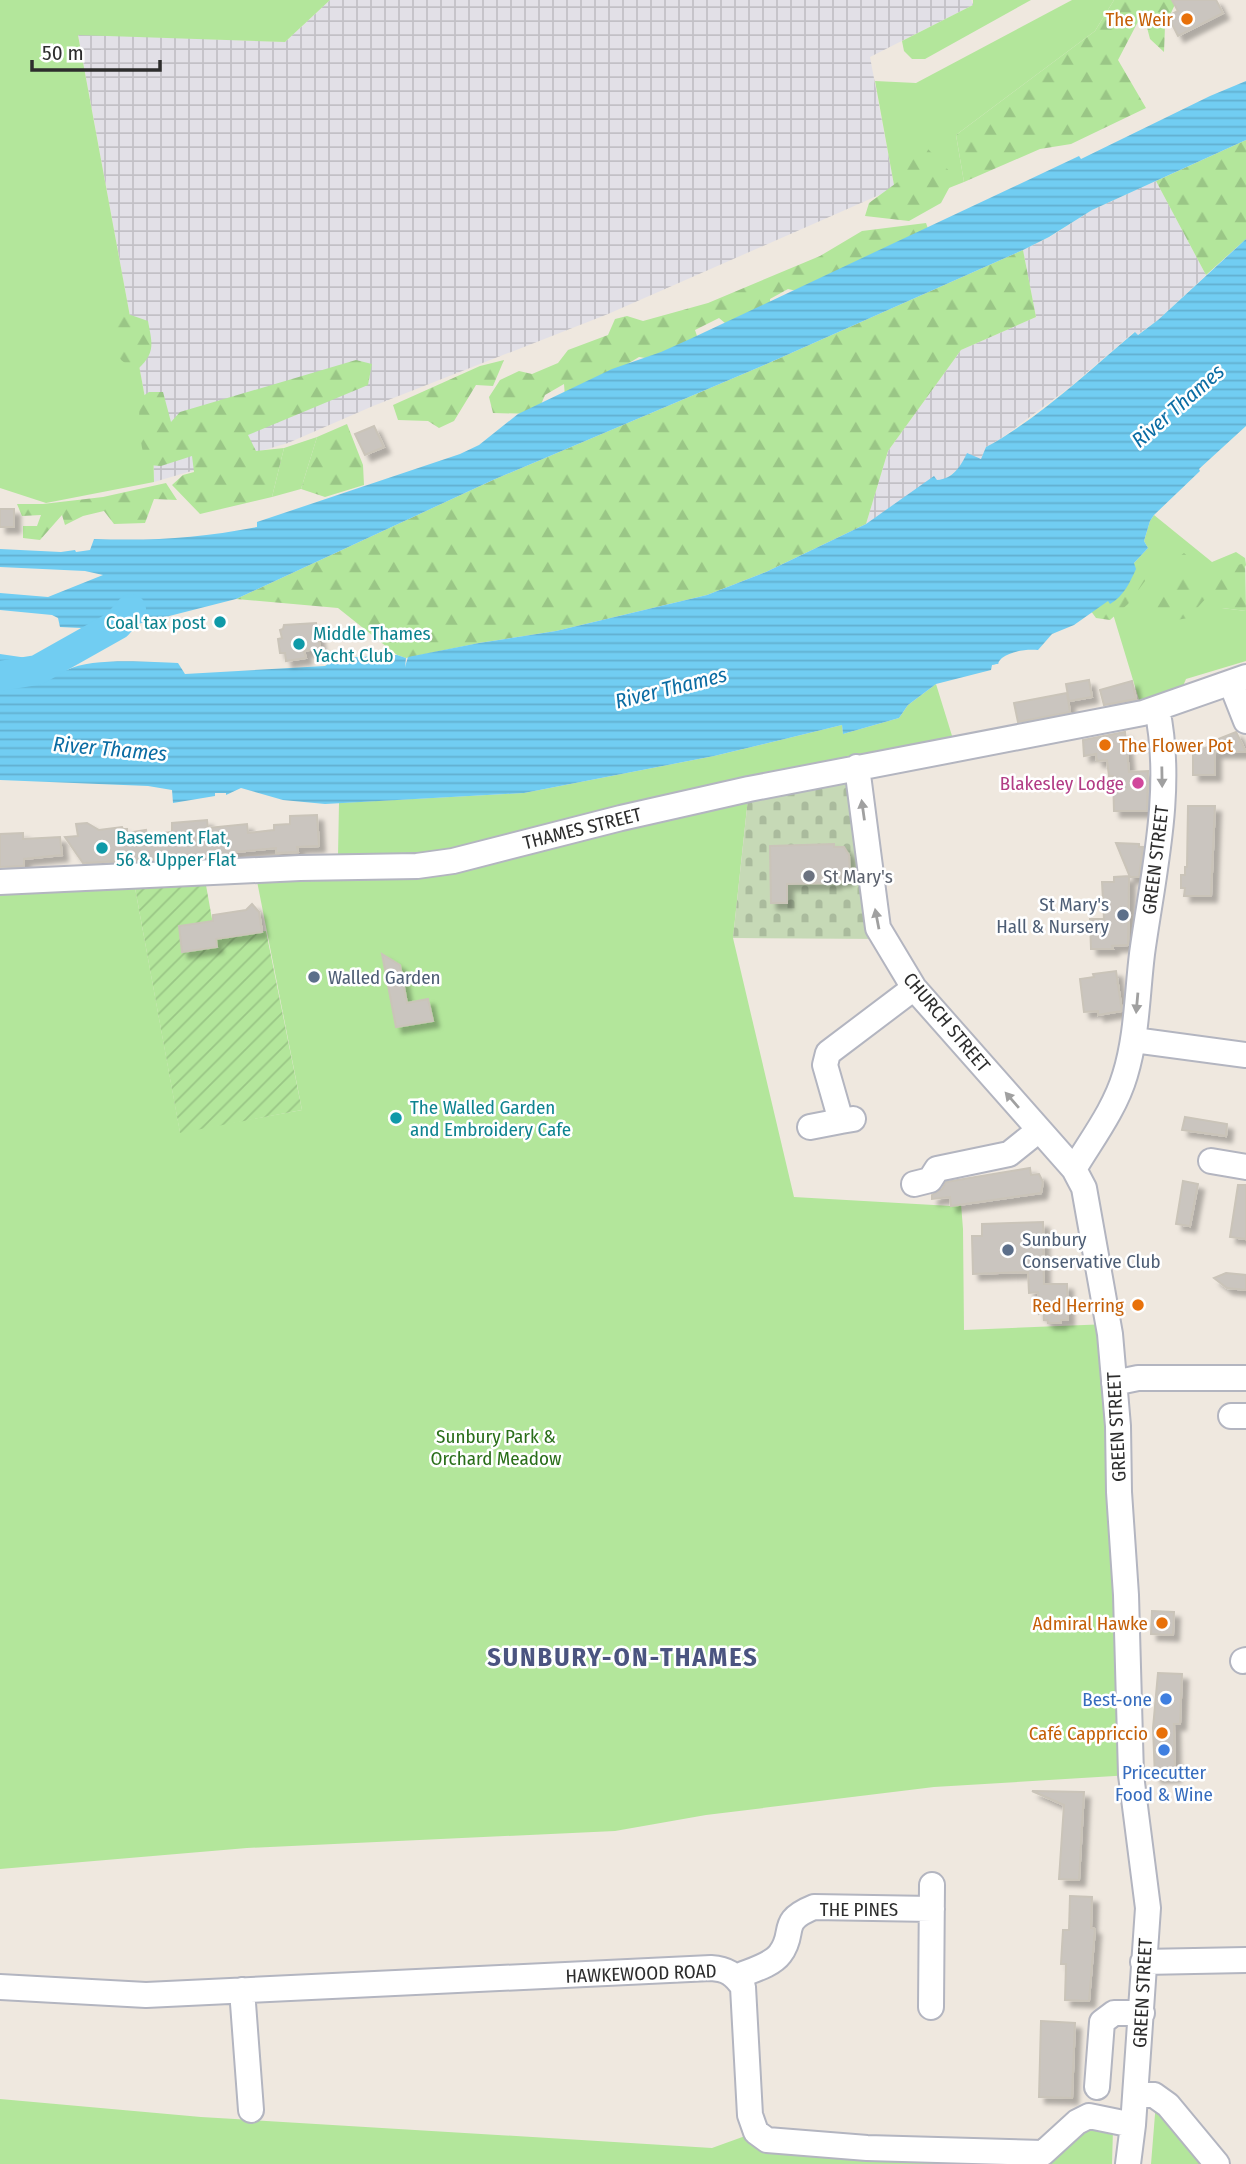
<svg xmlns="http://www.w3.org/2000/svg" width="1246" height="2164" viewBox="0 0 1246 2164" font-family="'Fira Sans Condensed',sans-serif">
	<defs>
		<pattern id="industrial-grid" width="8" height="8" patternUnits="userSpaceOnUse" patternTransform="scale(1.75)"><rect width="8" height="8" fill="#e2e0e7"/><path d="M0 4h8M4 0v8" fill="none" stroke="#c2c0c6"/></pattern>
		<pattern id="forest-firs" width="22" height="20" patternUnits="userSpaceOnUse" patternTransform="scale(1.75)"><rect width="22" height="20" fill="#b3e69b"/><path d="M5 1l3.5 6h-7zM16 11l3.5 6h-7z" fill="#9ac686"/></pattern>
		<pattern id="cemetery-stones" width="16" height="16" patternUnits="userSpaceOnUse" patternTransform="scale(1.75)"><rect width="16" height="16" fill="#c6d9b6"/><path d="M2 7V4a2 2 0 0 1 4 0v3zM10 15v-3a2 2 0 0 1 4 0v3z" fill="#aabb9d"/></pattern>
		<pattern id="garden-furrows" width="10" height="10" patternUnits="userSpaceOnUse" patternTransform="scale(1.75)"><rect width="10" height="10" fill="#b3e69b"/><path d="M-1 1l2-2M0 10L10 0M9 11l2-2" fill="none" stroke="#9ac686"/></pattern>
		<pattern id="water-rules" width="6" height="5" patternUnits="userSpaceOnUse" patternTransform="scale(1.75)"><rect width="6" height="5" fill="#71cdf2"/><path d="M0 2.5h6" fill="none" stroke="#62b0d0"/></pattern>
		<filter id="shadow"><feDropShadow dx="6" dy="6" stdDeviation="2" flood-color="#0004"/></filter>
	</defs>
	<rect width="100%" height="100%" fill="#efe8df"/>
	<path fill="url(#industrial-grid)" d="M 330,0 L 971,0 L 973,5 L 870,57 L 894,185 L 886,192 L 608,314 L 373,406 L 288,443 L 154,482 L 153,441 L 78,34 L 285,42 Z
		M 1156,181 L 1206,275 L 1158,320 L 1137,335 L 1134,332 L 1070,387 L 1000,439 L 986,447 L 981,459 L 958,469 L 944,480 L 937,480 L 935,477 L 866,524 L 888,451 L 961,350 L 1036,317 L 1023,250 L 1050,237 L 1092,210 Z"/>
	<path fill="#b3e69b" d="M 0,0 L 330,0 L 285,42 L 78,35 L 153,441 L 154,482 L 46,503 L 0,488 Z
		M 973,0 L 1031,0 L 925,59 L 912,59 L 904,51 L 902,41 L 973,5 Z
		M 1072,0 L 1114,0 L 1095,31 L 956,135 L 964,182 L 911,203 L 894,185 L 875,81 L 916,83 Z
		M 317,437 L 301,489 L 272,497 L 284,448 Z
		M 1154,515 L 1212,562 L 1236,552 L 1245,558 L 1246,565 L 1222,608 L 1246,611 L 1246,661 L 1186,679 L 1183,686 L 1140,703 L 1110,604 L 1134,563 L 1148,548 L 1144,541 L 1150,521 Z
		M 936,684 L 953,739 L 425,857 L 338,855 L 339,803 L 524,793 L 714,756 L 842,725 L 843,734 L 899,718 L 908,705 Z
		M 749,789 L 733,938 L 794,1197 L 951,1206 L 961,1204 L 963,1229 L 964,1330 L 1109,1324 L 1131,1775 L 934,1787 L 706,1815 L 615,1831 L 247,1848 L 0,1869 L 0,882 L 133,877 L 180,1132 L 302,1110 L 255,871 L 417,866 Z
		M 0,2099 L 201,2117 L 712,2148 L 748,2135 L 1039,2161 L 1080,2125 L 1113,2129 L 1112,2164 L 0,2164 Z
		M 1156,2102 L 1210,2164 L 1151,2164 Z"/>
	<path fill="url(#forest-firs)" d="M 1114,0 L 1177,0 L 1165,26 L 1164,52 L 1150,39 L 1143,12 L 1118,60 L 1146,108 L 1071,144 L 1040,149 L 964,182 L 956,135 L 1095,31 Z
		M 1246,140 L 1246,239 L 1206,275 L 1156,181 Z
		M 928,149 L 955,177 L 941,203 L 909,221 L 865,216 L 869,203 L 899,181 L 903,158 Z
		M 926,223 L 931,237 L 815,295 L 788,289 L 770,299 L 771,315 L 737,333 L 719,318 L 695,330 L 700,345 L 664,361 L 639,357 L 606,377 L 565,397 L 564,384 L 545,395 L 537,414 L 493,413 L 489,397 L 500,380 L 519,371 L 532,374 L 558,363 L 568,350 L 608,335 L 615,319 L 627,316 L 643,321 L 708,303 L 820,256 L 862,231 Z
		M 1023,250 L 1036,317 L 961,350 L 888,451 L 866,524 L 766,572 L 707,595 L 556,631 L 479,643 L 406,658 L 397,655 L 338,608 L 236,599 L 493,480 L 762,366 Z
		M 125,313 L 148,321 C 152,343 156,352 138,369 C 114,361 114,350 113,328 Z
		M 356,360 L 372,364 L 368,385 L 248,435 L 256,451 L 284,448 L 272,497 L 200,514 L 172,485 L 183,475 L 194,472 L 192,456 L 161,466 L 147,465 C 139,443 138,421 140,398 L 149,392 L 163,392 L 171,422 L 180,412 Z
		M 504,360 L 493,386 L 476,385 L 454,421 L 439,428 L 428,421 L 398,420 L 393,405 L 480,366 Z
		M 347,424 L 363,465 L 364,485 L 325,497 L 301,489 L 317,437 Z
		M 166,483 L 177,500 L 154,499 L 145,523 L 114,524 L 104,511 L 83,516 L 65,525 L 62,515 L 40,540 L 23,538 L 23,526 L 37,526 L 41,515 L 22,516 L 17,504 L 43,504 L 103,497 Z
		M 1184,553 L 1198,565 L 1191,585 L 1205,587 L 1208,596 L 1188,618 L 1165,622 L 1156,615 L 1157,585 L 1173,575 L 1171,563 Z
		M 1245,563 L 1246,611 L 1222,608 L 1213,585 L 1234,566 Z
		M 1142,565 L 1145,581 L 1128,604 L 1110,620 L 1096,618 L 1082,599 L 1128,567 Z"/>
	<path fill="url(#cemetery-stones)" d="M 857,767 L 884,939 L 733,938 L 749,789 Z"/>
	<path fill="url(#garden-furrows)" d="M 204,874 L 217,947 L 216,939 L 266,931 L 302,1110 L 180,1133 L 133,877 Z"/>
	<path fill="url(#water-rules)" d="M 1246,81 L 1246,140 L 1092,210 L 1049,237 L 1023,250 L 762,366 L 493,480 L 236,599 L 134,625 L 106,642 L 99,631 L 101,629 L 60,627 L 58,618 L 52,615 L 0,610 L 0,593 L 48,597 L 103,575 L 85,571 L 0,567 L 0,549 L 61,552 L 75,550 L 76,552 L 90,550 L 94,539 C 154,541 199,538 257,527 L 257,522 L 460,454 L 479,445 L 518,414 L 612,369 L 661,352 L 690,339 L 1079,156 L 1081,159 L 1210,96 Z
		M 1246,239 L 1246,426 L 1199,469 L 1200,471 L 1154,515 L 1150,521 L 1144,541 L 1148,548 L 1134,563 L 1136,569 C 1130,582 1124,596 1110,604 L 1108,601 L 1074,625 L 1052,634 L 1038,650 C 1026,649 1011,651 1002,658 C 994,666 1004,662 992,665 L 991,670 L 936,684 L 908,705 L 899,718 L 843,734 L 842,725 L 714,756 L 524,793 L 325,804 L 283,800 L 241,788 L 226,795 L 226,793 L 215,793 L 215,796 L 173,803 L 172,790 L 148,786 L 0,780 L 0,654 L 48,661 L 59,656 L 67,670 C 91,657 150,662 178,663 L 185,674 L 325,666 L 338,658 L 397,655 L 406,658 L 405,667 L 408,657 L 479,643 L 556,631 L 707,595 L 766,572 L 866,524 L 934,476 L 937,480 C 953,479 961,466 967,453 L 981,459 L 986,447 C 1037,420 1090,370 1135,332 L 1138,335 L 1158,320 Z"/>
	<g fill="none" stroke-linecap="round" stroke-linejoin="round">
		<path stroke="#71cdf2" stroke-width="30" d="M 0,676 L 37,670 L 117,625 L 131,609"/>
	</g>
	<path fill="#cac5bf" stroke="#cac4b9" stroke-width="2" filter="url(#shadow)" d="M 1172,0 L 1216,0 L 1223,13 L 1178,36 L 1168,16 L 1178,11 Z
		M 374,426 L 384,447 L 365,455 L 355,434 Z
		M 0,509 L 14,509 L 14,527 L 0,527 Z
		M 316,623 L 320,648 L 304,651 L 306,658 L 286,661 L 285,653 L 280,653 L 278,639 L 282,638 L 280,630 L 283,629 L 284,625 Z
		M 1089,680 L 1092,697 L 1069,701 L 1066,684 Z
		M 1132,681 L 1136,699 L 1104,705 L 1100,690 Z
		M 1067,693 L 1070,712 L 1018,722 L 1014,703 Z
		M 1125,732 L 1129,772 L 1148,771 L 1147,811 L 1114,811 L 1113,776 L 1109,776 L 1107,760 L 1097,761 L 1096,754 L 1084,756 L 1083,740 Z
		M 1236,732 L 1246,752 L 1216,752 L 1215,747 L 1215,775 L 1193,775 L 1193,752 L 1214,745 L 1213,741 Z
		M 1188,806 L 1215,806 L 1211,896 L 1184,896 L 1185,888 L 1181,888 L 1181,875 L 1185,875 L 1185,867 L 1187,867 Z
		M 317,815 L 319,846 L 297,847 L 298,852 L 276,853 L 276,848 L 236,852 L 236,855 L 83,863 L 65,837 L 78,836 L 76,824 L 87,823 L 99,830 L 122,827 L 123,829 L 127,829 L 127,833 L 146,830 L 147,835 L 172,832 L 172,823 L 207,820 L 208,828 L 247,824 L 248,833 L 274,830 L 274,825 L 290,824 L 290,816 Z
		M 23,833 L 23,839 L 60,837 L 62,855 L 24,859 L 24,866 L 0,867 L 0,834 Z
		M 1116,843 L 1139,844 L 1139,847 L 1143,847 L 1139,877 L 1130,877 Z
		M 834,844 L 834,847 L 844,847 L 849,855 L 850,872 L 846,880 L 835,881 L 835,883 L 787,884 L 787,903 L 771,903 L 770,846 Z
		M 1129,876 L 1128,945 L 1112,946 L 1113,949 L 1091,949 L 1090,919 L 1104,919 L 1102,882 L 1114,882 L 1114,877 Z
		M 252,904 L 259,912 L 262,932 L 216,939 L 217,947 L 182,952 L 179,926 L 213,921 L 213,915 L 246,910 Z
		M 382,954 L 400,965 L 407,1003 L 428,999 L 433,1021 L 396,1027 Z
		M 1116,971 L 1122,1011 L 1098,1015 L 1098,1011 L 1084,1012 L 1080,979 L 1094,977 L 1093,974 Z
		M 1185,1117 L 1227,1124 L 1226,1136 L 1182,1130 Z
		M 1030,1168 L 1031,1175 L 1039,1174 L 1043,1182 L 1041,1193 L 951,1206 L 950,1197 L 932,1199 L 932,1195 L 942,1189 L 946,1182 Z
		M 1183,1181 L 1198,1184 L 1190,1226 L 1176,1224 Z
		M 1238,1185 L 1246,1185 L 1246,1239 L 1230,1237 Z
		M 1043,1222 L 1044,1284 L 1067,1284 L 1068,1320 L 1061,1320 L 1061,1323 L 1048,1323 L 1048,1320 L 1044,1320 L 1044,1313 L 1039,1314 L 1038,1292 L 1029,1293 L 1028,1272 L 973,1274 L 972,1236 L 982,1236 L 982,1224 Z
		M 1226,1273 L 1246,1275 L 1246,1290 L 1227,1288 L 1214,1278 Z
		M 1152,1611 L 1174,1612 L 1173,1635 L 1151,1634 Z
		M 1158,1673 L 1182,1674 L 1180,1724 L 1174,1724 L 1175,1776 L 1155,1777 L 1153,1728 Z
		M 1032,1791 L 1084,1792 L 1079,1880 L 1059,1879 L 1064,1805 Z
		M 1070,1896 L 1092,1897 L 1091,1928 L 1095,1929 L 1089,2001 L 1065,2000 L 1066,1964 L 1061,1964 L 1063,1930 L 1069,1930 Z
		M 1041,2021 L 1075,2023 L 1072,2098 L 1039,2097 Z"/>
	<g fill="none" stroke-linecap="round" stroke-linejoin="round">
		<g stroke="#b3b5c0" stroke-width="28">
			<path id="minor" d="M 1231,683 L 1246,721
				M 857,767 L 878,928 L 914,988 L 1074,1169 L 1084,1188 L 1110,1334 L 1118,1426 L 1119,1492 L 1126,1595 L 1131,1775 L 1148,1908 L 1133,2125 L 1128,2164
				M 0,882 L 300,868 L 417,866 L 453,861 L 621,818 L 749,789 L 1143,713 L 1246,677
				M 1134,1040 L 1246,1055
				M 853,1119 L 841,1121 L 825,1065 L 828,1053 L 914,988
				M 810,1127 L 841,1121
				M 1211,1161 L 1246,1167
				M 1074,1169 C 1092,1139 1115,1109 1125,1075 C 1137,1036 1137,995 1142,954 C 1153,874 1174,789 1157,709
				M 914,1184 L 930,1180 L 937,1169 L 1009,1154 L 1039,1130
				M 1114,1383 L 1138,1378 L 1246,1378
				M 1231,1416 L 1246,1416
				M 1243,1661 L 1246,1660
				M 1143,1962 L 1246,1960
				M 736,1977 C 749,1971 771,1966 780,1954 C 797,1932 777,1922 814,1907 L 932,1909
				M 0,1987 L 146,1995 L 711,1968 C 727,1969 734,1974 743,1987 L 750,2115 L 756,2132 L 767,2140 L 867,2148 L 1043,2153 L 1077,2122 L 1089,2116 L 1133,2125
				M 242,1990 L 251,2110
				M 931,2007 L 932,1885
				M 1097,2087 L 1102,2022 L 1114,2013 L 1142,2013
				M 1136,2093 L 1154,2095 L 1168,2105 L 1217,2164"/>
		</g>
		<use href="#minor" stroke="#fff" stroke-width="24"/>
	</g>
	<defs><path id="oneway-solid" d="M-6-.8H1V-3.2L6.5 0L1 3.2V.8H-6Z" transform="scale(1.75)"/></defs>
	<g fill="#a0a0a0">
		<use href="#oneway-solid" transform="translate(1162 777) rotate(89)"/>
		<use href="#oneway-solid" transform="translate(863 810) rotate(-98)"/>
		<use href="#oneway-solid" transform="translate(877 919) rotate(-101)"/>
		<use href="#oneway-solid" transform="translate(1137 1003) rotate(95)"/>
		<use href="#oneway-solid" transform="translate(1012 1100) rotate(-131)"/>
	</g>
	<g fill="#e8710a" stroke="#fff" stroke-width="2.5">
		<circle cx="1187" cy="19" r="7"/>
		<circle cx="1105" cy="745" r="7"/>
		<circle cx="1138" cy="1305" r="7"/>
		<circle cx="1162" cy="1623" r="7"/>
		<circle cx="1162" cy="1733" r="7"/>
	</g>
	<g fill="#0f9aa8" stroke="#fff" stroke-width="2.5">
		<circle cx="220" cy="622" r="7"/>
		<circle cx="299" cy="644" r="7"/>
		<circle cx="102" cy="848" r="7"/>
		<circle cx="396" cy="1118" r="7"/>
	</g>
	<circle fill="#d1479c" stroke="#fff" stroke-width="2.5" cx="1138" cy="783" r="7"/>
	<circle fill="#6b7280" stroke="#fff" stroke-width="2.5" cx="809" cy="876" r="7"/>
	<g fill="#5c6f8a" stroke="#fff" stroke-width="2.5">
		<circle cx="1123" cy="915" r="7"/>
		<circle cx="314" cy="977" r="7"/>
		<circle cx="1008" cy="1250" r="7"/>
	</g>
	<g fill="#3f7fe0" stroke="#fff" stroke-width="2.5">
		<circle cx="1166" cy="1699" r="7"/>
		<circle cx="1164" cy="1750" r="7"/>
	</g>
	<g text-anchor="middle" stroke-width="5" stroke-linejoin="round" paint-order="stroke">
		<g font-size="19" fill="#c56008" stroke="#fff" text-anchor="end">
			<text x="1173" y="26">The Weir</text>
			<text x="1119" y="752" text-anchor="start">The Flower Pot</text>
			<text x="1124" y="1312">Red Herring</text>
			<text x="1148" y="1630">Admiral Hawke</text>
			<text x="1148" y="1740">Café Cappriccio</text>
		</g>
		<g font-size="19" fill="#0d838f" stroke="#fff" text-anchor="start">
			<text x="206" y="629" text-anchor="end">Coal tax post</text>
			<text x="313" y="640">Middle Thames<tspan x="313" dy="22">Yacht Club</tspan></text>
			<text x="116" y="844">Basement Flat,<tspan x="116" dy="22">56 &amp; Upper Flat</tspan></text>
			<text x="410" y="1114">The Walled Garden<tspan x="410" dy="22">and Embroidery Cafe</tspan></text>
		</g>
		<g font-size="19" fill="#b23c85" stroke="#fff" text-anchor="end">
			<text x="1124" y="790">Blakesley Lodge</text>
		</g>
		<g font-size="19" fill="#2d2d2d" stroke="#fff">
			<text transform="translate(582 828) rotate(-14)" y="7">THAMES STREET</text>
			<text transform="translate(1155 860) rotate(-83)" y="7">GREEN STREET</text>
			<text transform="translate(947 1022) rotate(50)" y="7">CHURCH STREET</text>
			<text transform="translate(1116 1427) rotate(-93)" y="7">GREEN STREET</text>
			<text x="859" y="1916">THE PINES</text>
			<text transform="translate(641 1973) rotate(-2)" y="7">HAWKEWOOD ROAD</text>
			<text transform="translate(1142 1993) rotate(-87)" y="7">GREEN STREET</text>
		</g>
		<g font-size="19" fill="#5b616d" stroke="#fff" text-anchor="start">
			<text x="823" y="883">St Mary's</text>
		</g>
		<g font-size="19" fill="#4e5e75" stroke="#fff" text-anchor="start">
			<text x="1109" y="911" text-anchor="end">St Mary's<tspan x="1109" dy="22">Hall &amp; Nursery</tspan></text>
			<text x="328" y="984">Walled Garden</text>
			<text x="1022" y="1246">Sunbury<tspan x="1022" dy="22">Conservative Club</tspan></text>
		</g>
		<g font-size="19" fill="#296e19" stroke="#fff">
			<text x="496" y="1443">Sunbury Park &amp;<tspan x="496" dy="22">Orchard Meadow</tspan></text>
		</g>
		<g font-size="19" fill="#366cbe" stroke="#fff" text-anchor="end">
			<text x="1152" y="1706">Best-one</text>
			<text x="1164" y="1779" text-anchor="middle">Pricecutter<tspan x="1164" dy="22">Food &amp; Wine</tspan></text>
		</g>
		<g font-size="21" font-style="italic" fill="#0a6ca3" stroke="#fff">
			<text transform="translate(1178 406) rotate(-41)" y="7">River Thames</text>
			<text transform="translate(671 688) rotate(-14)" y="7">River Thames</text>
			<text transform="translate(110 749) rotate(5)" y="7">River Thames</text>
		</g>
		<g font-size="26" font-weight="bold" letter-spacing="2" fill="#4b5480" stroke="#fff">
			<text x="623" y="1666">SUNBURY-ON-THAMES</text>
		</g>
	</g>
	<path d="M32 60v10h128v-10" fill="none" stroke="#2d2d2d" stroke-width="3.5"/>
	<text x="42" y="60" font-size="21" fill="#2d2d2d" stroke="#ffffff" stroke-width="5" paint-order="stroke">50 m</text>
</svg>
